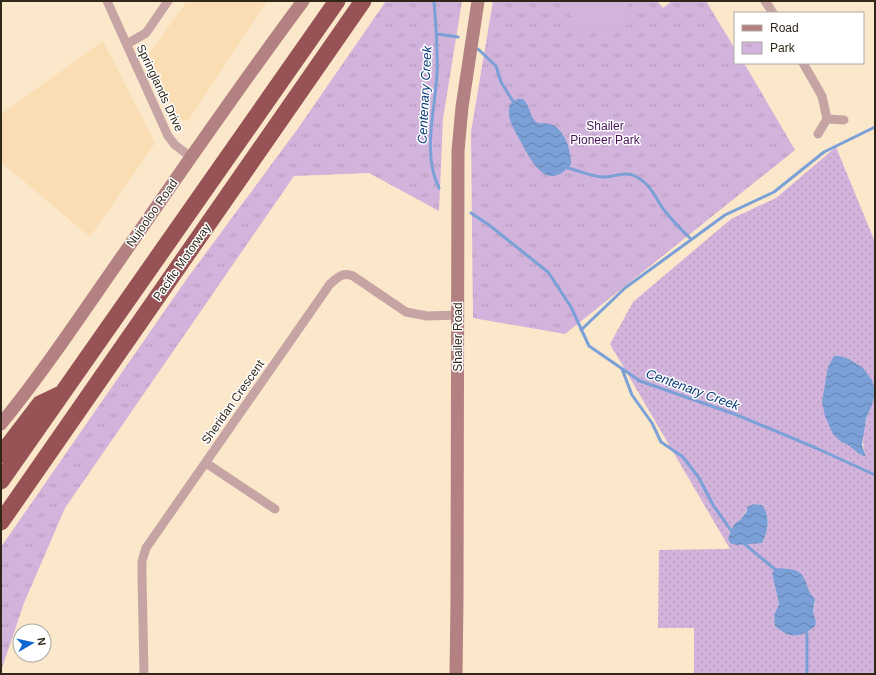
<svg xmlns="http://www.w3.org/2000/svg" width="876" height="675" viewBox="0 0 876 675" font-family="Arial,sans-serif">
	<defs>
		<pattern id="grass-dots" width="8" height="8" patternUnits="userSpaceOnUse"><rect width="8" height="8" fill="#d1b3db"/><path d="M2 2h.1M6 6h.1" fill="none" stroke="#b49abb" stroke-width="1.8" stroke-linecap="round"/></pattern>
		<pattern id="park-tufts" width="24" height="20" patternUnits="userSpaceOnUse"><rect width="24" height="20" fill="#d1b3db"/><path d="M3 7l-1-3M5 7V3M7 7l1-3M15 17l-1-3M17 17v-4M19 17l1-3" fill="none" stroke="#b49abb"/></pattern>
		<pattern id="water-waves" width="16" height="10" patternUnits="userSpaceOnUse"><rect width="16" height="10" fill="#7ba0d7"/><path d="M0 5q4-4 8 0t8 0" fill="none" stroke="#6582ae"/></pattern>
	</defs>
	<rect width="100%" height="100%" fill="#fbe7ca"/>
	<path fill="#faddb2" d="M 187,1 L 267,1 L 188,121 L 178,119 L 148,55 Z
		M 103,41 L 155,143 L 90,237 L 1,162 L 1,114 Z"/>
	<path fill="url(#grass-dots)" fill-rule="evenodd" d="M 836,147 L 875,242 L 875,674 L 694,674 L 694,628 L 658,628 L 659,550 L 730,549 L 610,344 L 633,302 L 731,219 L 776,198 ZM 872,405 C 864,422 860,439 866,457 L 859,454 L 848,445 ZM 754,504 L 762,505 C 771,515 768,532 762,543 L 750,543 L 728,538 L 734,524 L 740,520 L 747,510 ZM 804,577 L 806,586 L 815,603 L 813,612 L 816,621 L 782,632 L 775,626 L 774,615 L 779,604 L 775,585 Z"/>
	<path fill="url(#park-tufts)" d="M 386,1 L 462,1 L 443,119 L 439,211 L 369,173 L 294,176 L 65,508 L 24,603 L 2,668 L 2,674 L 1,674 L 1,547 L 186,280 L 299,127 Z
		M 493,1 L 657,1 L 663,8 L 672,1 L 706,1 L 735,49 L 735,63 L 744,63 L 795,150 L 565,334 L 473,318 L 471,132 Z"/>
	<path fill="#d1b3db" d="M 569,1 L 628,1 L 632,24 L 574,33 Z"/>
	<path fill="url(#water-waves)" d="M 518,99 L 523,99 C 531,107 529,114 535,121 C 538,125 546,122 550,124 C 565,129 571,150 571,164 C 548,193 532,163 521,142 C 516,133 508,121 509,110 C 509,103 513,101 518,99 Z
		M 834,356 L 840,356 L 849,359 L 863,368 L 872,380 L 875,392 L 872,405 L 866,419 L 862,445 L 866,457 L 859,454 L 848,445 L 840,441 L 833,434 L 825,416 L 822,402 L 828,367 Z
		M 754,504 L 762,505 C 771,515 768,532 762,543 L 736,545 L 730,543 L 728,538 L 734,524 L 740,520 L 747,511 L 747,507 Z
		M 777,568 C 785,569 798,568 803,576 C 808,584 807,592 815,599 L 813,612 L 816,621 L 815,626 C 801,638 789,639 775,626 L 774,615 L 779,604 L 772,573 Z"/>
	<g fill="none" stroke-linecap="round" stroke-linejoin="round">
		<path stroke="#7ba0d7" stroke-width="3" d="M 434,1 C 436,26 438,49 437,74 C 435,111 422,154 439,188
			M 437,34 L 458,37
			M 478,49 L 496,66 L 501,82 L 514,103
			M 566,165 L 568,168 C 580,171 592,177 604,177 C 614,177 625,171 635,176 C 650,183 655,197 664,210 C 673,221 681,230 691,239
			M 471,213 L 489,225 L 548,272 L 571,307 L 589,346 L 640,381 L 737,415 L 816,448 L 875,475
			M 581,330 L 625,288 L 725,215 L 774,192 L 824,152 L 875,127
			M 622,369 L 632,395 L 652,423 L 661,442 L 683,457 L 699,478 L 713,505 L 733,533
			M 741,541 L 777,571
			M 805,630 L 807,635 L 807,674"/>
		<path stroke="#c6a4a4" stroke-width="9" d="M 107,1 L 168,136 L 175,145 L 191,157
			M 765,1 L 773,13
			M 127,44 L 146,33 L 168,1
			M 803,63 L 822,96 L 827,119
			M 818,134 L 827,119 L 844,120
			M 206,463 L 275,509
			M 144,674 L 142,576 L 142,561 L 146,548 L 330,284 C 338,277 343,272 353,276 L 406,312 L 427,316 L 458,315"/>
		<path stroke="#b38182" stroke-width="13" d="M 1,424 C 45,370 83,312 123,255 C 182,170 241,84 303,1
			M 456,674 L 457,600 L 458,151 L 462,107 L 478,1"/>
		<path stroke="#965255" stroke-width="17" d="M 1,455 L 40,404 L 61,394
			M 1,481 L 337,1
			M 1,522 L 363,1"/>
	</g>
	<g text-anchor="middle" stroke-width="3" stroke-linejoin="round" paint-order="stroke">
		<g font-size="12" fill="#302719" stroke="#fff">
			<text transform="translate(160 88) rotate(65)" y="4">Springlands Drive</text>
			<text transform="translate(152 213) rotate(-55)" y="4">Nujooloo Road</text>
			<text transform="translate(182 262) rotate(-55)" y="4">Pacific Motorway</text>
			<text transform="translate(458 337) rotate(-90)" y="4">Shailer Road</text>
			<text transform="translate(233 402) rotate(-55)" y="4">Sheridan Crescent</text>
		</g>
		<g font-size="12" fill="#471356" stroke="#fff">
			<text x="605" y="130">Shailer<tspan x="605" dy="14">Pioneer Park</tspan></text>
		</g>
		<g font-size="13" font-style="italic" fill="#0a3c7c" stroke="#fff">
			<text transform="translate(424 95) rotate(-87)" y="5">Centenary Creek</text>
			<text transform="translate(693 389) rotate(20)" y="5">Centenary Creek</text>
		</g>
	</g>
	<rect width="876" height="675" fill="none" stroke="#302719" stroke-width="4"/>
	<rect x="734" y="12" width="130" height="52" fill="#ffffff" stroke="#aca9a3"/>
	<rect x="742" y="25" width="20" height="6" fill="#b38182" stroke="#aca9a3"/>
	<text x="770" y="32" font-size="12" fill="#302719">Road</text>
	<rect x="742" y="42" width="20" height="12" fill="url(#park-tufts)" stroke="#aca9a3"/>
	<text x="770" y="52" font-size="12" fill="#302719">Park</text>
	<g transform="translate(32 643) rotate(81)"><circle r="19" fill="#ffffff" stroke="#aca9a3"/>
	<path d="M0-3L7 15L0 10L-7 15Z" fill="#1266d0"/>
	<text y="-6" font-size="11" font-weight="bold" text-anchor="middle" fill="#302719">N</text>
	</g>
</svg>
